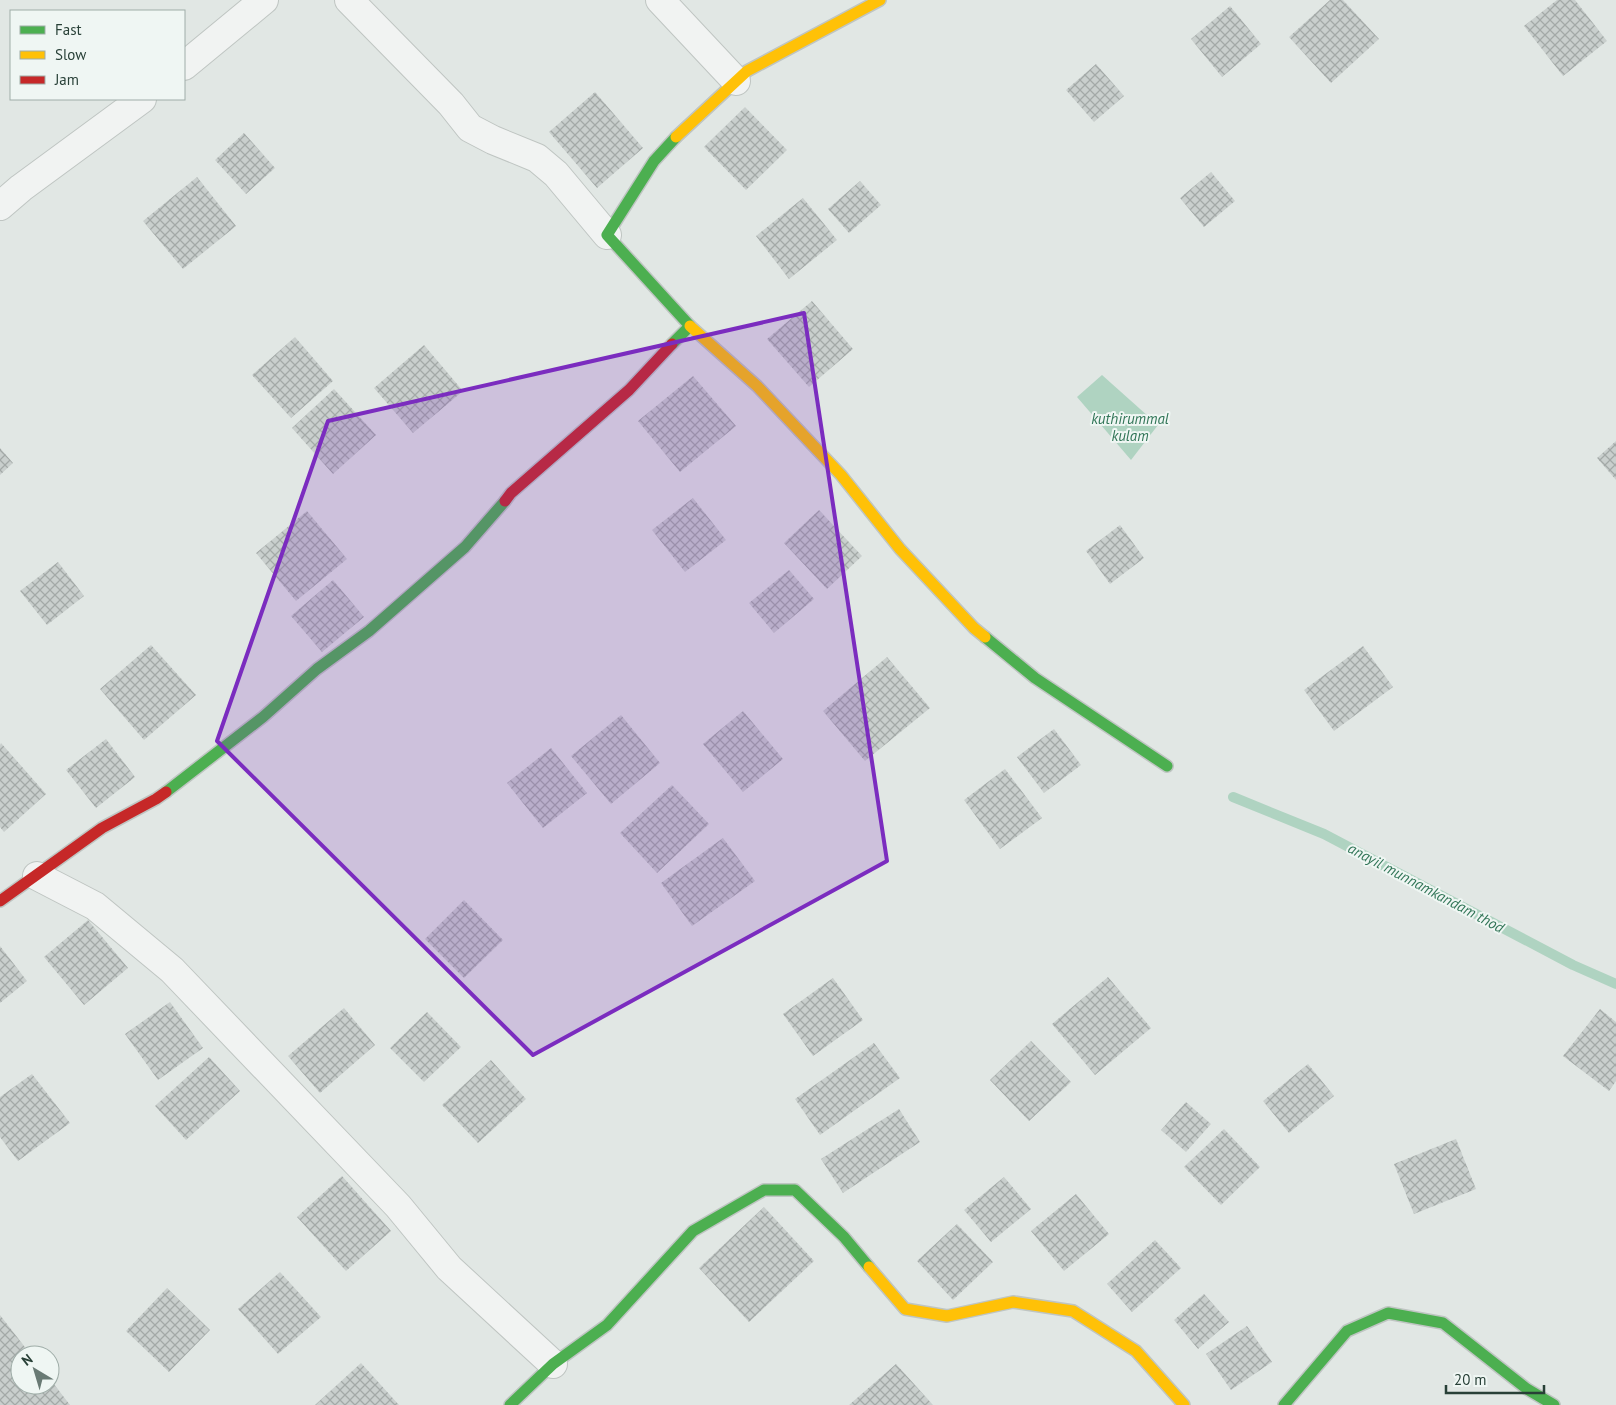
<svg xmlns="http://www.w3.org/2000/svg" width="1616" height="1405" viewBox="0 0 1616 1405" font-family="'PT Sans',sans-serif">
	<defs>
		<pattern id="building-cross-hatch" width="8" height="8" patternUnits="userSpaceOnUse" patternTransform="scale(1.25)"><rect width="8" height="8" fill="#c9cfcd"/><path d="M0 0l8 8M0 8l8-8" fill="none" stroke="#a3a9a7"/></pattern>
	</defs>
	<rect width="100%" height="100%" fill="#e1e7e4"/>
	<path fill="#afd3c1" d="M 1102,375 L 1158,425 L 1131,460 L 1077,397 Z"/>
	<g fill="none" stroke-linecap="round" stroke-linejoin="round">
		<path stroke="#afd3c1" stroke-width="10" d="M 1233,797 L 1324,834 L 1573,965 L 1616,984"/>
	</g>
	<path fill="url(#building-cross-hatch)" d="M 1330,0 L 1343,0 L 1379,39 L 1331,83 L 1289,37 Z
		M 1557,0 L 1575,0 L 1607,41 L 1563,76 L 1524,26 Z
		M 1230,6 L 1261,44 L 1222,77 L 1191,39 Z
		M 1096,64 L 1124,96 L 1094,122 L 1066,90 Z
		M 595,92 L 643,148 L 597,188 L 549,132 Z
		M 745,107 L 787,150 L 746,190 L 704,147 Z
		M 244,133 L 275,168 L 246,194 L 215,160 Z
		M 1211,172 L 1235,201 L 1204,227 L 1180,198 Z
		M 197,177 L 236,226 L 183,269 L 143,221 Z
		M 860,181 L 881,205 L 849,233 L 828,209 Z
		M 803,198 L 837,240 L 789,279 L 756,236 Z
		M 812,301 L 853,349 L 809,387 L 767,339 Z
		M 295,337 L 333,381 L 291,418 L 252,375 Z
		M 424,345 L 463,391 L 413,433 L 374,388 Z
		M 693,376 L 736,426 L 680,472 L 638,421 Z
		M 334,389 L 376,435 L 333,474 L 292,428 Z
		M 1616,441 L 1616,480 L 1597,458 Z
		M 0,448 L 13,463 L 0,475 Z
		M 693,498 L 726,540 L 685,572 L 652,530 Z
		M 819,510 L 862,556 L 827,589 L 784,543 Z
		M 307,511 L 347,559 L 296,601 L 256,553 Z
		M 1120,525 L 1144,558 L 1110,584 L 1086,551 Z
		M 58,562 L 84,596 L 47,625 L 20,591 Z
		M 789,570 L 814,599 L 774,633 L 749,603 Z
		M 333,580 L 364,617 L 322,652 L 291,616 Z
		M 151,645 L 196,695 L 144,740 L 100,689 Z
		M 1363,646 L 1393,687 L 1334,731 L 1304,690 Z
		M 887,657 L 930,708 L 865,761 L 823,711 Z
		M 743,711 L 783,759 L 743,792 L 703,744 Z
		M 621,715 L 660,763 L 611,804 L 571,756 Z
		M 1054,729 L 1081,765 L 1044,793 L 1017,757 Z
		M 106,739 L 135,777 L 96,808 L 66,770 Z
		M 1,743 L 46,794 L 4,832 L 0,827 L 0,745 Z
		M 551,748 L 587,793 L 543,828 L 507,783 Z
		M 1005,769 L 1042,818 L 1000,849 L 964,800 Z
		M 672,785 L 709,824 L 657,873 L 620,833 Z
		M 723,838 L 755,881 L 692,926 L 661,883 Z
		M 464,900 L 503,940 L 464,978 L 425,939 Z
		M 88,920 L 128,968 L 84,1005 L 44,957 Z
		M 0,946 L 27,981 L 0,1003 Z
		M 1108,977 L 1151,1028 L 1095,1075 L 1052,1024 Z
		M 833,978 L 863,1020 L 813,1056 L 783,1014 Z
		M 170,1002 L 203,1048 L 158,1080 L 125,1034 Z
		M 344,1008 L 375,1045 L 320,1093 L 288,1056 Z
		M 1600,1009 L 1616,1022 L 1616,1081 L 1609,1091 L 1563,1056 Z
		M 427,1012 L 461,1047 L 424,1082 L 390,1048 Z
		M 1031,1041 L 1071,1082 L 1029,1121 L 990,1080 Z
		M 874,1043 L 900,1078 L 820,1135 L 795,1099 Z
		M 209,1057 L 240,1091 L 186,1140 L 155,1106 Z
		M 491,1060 L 526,1099 L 478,1143 L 442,1105 Z
		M 1308,1064 L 1334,1096 L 1289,1133 L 1263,1101 Z
		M 32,1074 L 70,1123 L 18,1161 L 0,1137 L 0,1097 Z
		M 1186,1102 L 1211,1124 L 1186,1152 L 1161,1130 Z
		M 899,1109 L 920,1142 L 843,1193 L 821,1159 Z
		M 1224,1129 L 1260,1167 L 1221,1205 L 1184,1167 Z
		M 1456,1139 L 1476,1189 L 1414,1214 L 1394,1164 Z
		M 342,1176 L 391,1231 L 346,1271 L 297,1217 Z
		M 1004,1177 L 1031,1209 L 991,1242 L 964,1210 Z
		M 1076,1194 L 1109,1234 L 1064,1271 L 1031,1231 Z
		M 764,1207 L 814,1261 L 749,1322 L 699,1268 Z
		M 957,1224 L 993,1262 L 953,1300 L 917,1261 Z
		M 1155,1240 L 1181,1268 L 1132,1312 L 1107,1284 Z
		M 280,1272 L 321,1317 L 278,1354 L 238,1309 Z
		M 167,1288 L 210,1330 L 169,1372 L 126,1331 Z
		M 1204,1294 L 1229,1322 L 1198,1349 L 1174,1320 Z
		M 0,1315 L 31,1355 L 20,1355 L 20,1385 L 50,1385 L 50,1379 L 70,1405 L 0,1405 Z
		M 1247,1326 L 1272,1362 L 1231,1390 L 1206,1354 Z
		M 361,1363 L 399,1405 L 315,1405 Z
		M 896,1364 L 933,1405 L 849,1405 Z"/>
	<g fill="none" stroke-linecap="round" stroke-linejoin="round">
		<g stroke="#bfc5c2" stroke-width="30">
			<path id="street" d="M 349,0 L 451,104 L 470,128 L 493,140 L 537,158 L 556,174 L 607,235
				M 660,0 L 736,81
				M 184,66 L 264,0
				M 0,206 L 21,188 L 142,99
				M 37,876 L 95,906 L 172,970 L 398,1206 L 449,1268 L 553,1364"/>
		</g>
		<g stroke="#bfc5c2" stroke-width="14">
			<path id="fast" d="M 672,344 L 690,326 L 607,235 L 654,161 L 676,137
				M 985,637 L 1035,678 L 1167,766
				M 166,792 L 263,717 L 317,669 L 369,631 L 465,547 L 505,501
				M 510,1405 L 553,1364 L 607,1325 L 693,1231 L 764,1190 L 795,1190 L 844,1237 L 869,1267
				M 1284,1405 L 1347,1331 L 1388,1313 L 1443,1323 L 1527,1389 L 1554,1405"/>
		</g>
		<g stroke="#bfc5c2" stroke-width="14">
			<path id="slow" d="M 676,137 L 747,71 L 880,0
				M 690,326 L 757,386 L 841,475 L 900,549 L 974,628 L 985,637
				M 869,1267 L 905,1309 L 947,1316 L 1013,1302 L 1073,1311 L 1136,1351 L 1184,1405"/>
		</g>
		<g stroke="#bfc5c2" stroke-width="14">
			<path id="jam" d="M 505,501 L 511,493 L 629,390 L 672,344
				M 0,901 L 102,828 L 156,799 L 166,792"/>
		</g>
		<use href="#street" stroke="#f1f3f2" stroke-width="28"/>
		<use href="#fast" stroke="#4caf50" stroke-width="11"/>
		<use href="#slow" stroke="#ffc107" stroke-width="11"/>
		<use href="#jam" stroke="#c62828" stroke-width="11"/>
	</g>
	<path fill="#7b2cbf" fill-opacity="0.2" stroke="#7b2cbf" stroke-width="4" stroke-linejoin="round" d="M 804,313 L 887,861 L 533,1055 L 217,741 L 328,421 Z"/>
	<g text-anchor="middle" stroke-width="4" stroke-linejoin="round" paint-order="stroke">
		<g font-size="15" font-style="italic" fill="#317557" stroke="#eff6f3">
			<text x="1130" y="424">kuthirummal<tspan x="1130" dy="17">kulam</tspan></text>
			<text transform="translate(1426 888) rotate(28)" y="5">anayil munnamkandam thod</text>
		</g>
	</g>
	<rect x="10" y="10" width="175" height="90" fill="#eff6f3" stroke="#9fada8"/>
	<rect x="20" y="26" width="25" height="8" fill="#4caf50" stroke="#9fada8"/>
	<text x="55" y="35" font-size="15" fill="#284037">Fast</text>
	<rect x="20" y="51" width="25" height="8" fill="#ffc107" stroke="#9fada8"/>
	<text x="55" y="60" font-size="15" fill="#284037">Slow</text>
	<rect x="20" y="76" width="25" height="8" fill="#c62828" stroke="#9fada8"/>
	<text x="55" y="85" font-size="15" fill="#284037">Jam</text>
	<g transform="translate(35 1370) rotate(322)"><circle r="24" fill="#eff6f3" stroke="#9fada8"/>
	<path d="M0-4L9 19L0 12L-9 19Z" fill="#697a74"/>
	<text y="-8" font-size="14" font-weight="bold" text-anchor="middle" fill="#284037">N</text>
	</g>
	<path d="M1446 1385v8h98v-8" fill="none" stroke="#284037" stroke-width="2.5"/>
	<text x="1454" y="1385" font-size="15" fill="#284037" stroke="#eff6f3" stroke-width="4" paint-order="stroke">20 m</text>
</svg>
